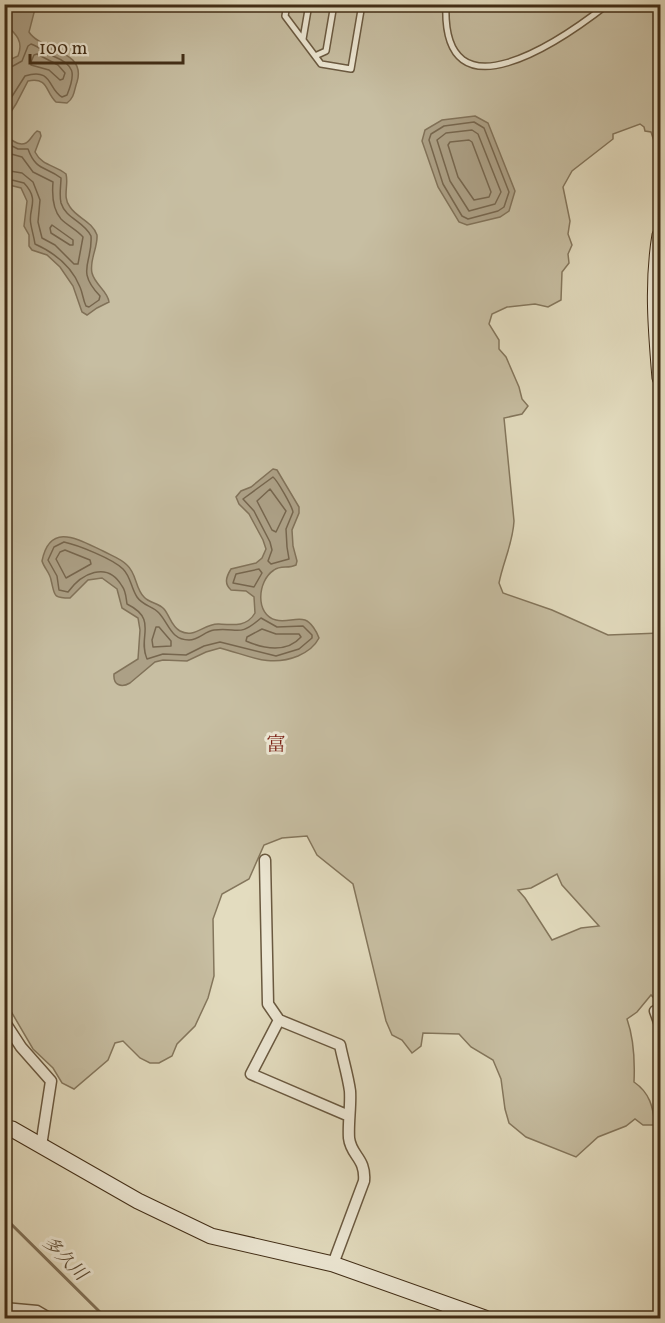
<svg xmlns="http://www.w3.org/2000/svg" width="665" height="1323" viewBox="0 0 665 1323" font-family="Vollkorn,'Noto Serif JP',serif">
	<rect width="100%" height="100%" fill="#e3dcbf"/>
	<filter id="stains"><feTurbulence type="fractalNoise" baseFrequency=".00333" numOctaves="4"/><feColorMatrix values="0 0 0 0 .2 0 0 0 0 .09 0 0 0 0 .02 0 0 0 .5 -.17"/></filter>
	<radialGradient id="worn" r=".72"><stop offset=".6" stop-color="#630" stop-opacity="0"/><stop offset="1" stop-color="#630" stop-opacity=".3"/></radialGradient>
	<path fill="#c7bea2" stroke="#84765c" stroke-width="1.5" fill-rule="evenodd" d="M 5,5 L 660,5 L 660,159 L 651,132 L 645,131 L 644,127 L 640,124 L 613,134 L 613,139 L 572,171 L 563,187 L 570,221 L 568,234 L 572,245 L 568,254 L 569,263 L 562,272 L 561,300 L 548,307 L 535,304 L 507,307 L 492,314 L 489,324 L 499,340 L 499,349 L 506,357 L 519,387 L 522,399 L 528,406 L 522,414 L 504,418 L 514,521 C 513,543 503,562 499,583 L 503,593 L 552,610 L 608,635 L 660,633 L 660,1005 L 651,995 L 637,1012 L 627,1019 C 634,1039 635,1060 634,1082 C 650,1093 653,1107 655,1125 L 643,1125 L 635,1119 L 626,1126 L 598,1137 L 576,1157 L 526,1137 L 509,1123 L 505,1109 L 501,1079 L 493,1060 L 471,1047 L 459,1034 L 423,1033 L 421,1046 L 412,1053 L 402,1040 L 392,1035 L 386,1021 L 353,884 L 317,855 L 307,836 L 282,838 L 264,845 L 249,879 L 222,894 L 213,919 L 214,976 L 208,998 L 195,1026 L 177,1044 L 172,1056 L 159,1063 L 150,1063 L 140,1058 L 123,1041 L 115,1043 L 108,1060 L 74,1089 L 62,1083 L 53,1068 L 33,1049 L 5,1001 ZM 557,874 L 562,885 L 599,926 L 581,928 L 552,940 L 525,898 L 518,890 L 531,888 Z"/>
	<path fill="#aca086" stroke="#817259" stroke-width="1.5" d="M 5,4 L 36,5 L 29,32 C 41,51 87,50 77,82 C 74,90 75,97 67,103 L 56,102 C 45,92 49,77 28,81 L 16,104 L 5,121 L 5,62 L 18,56 C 24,41 16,34 5,24 Z
		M 475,116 L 488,123 L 515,191 L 509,211 L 500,217 L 467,225 L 459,222 L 438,187 L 422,141 L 425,130 L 442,120 Z
		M 37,131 L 40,132 L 41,136 L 35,152 C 42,166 55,165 66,174 C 69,185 62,197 70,207 C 77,218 92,221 97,235 C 98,248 89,260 92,273 C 95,285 108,291 109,302 L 97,308 L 87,315 L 82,312 L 73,286 L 60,267 L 47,255 L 32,250 L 29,246 L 29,235 L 24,226 L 27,201 L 21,188 L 5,184 L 5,132 C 8,138 18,147 26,143 C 30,141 33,134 37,131 Z
		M 273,469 L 277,470 L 299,507 L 299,513 L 292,530 L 293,546 L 297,561 L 296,565 C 288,569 281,565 274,570 C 257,581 255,615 276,620 C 286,623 296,617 305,620 C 311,622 317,632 319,638 C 315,646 307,652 298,656 C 269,668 248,655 220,648 L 206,652 L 187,661 L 163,660 L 155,662 L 130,683 C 121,688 113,685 114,674 L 138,659 L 140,630 L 138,618 L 122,608 L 117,589 L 102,578 L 88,580 L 70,598 C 52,598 55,595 51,580 C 50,573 44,568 42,561 C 50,521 79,540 103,551 C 112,556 120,558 127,565 C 137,574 135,588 144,597 C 149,603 159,603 164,609 C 170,616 171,626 180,631 C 195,639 204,623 219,624 C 233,625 247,627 255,613 L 254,597 L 246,591 L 231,590 C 224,584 226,577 231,569 L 256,563 L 262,558 L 266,549 L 263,540 L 249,514 L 239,504 L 236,497 L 241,491 L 251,487 Z"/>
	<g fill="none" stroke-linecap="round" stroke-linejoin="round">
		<path stroke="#76664e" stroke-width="1.5" d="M 34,55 L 37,54 L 58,65 L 65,73 L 63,79 L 60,80 L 49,70 L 31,65 L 31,62 Z
			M 4,67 L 13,66 L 22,61 L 28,46 L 31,44 C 39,47 45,52 53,56 C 75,65 76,73 67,95 L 62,97 C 48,90 53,67 25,76 L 4,109
			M 474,122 L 484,128 L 509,192 L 504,207 L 498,211 L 468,219 L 462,216 L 443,184 L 429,140 L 431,134 L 444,126 Z
			M 472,130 L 478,134 L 501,192 L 495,204 L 469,211 L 450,181 L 437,140 L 446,133 Z
			M 469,140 L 472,142 L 491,192 L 489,197 L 474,200 L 458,177 L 448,145 L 450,142 Z
			M 4,142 L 18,149 L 28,149 C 36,171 45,166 61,178 C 61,186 59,194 61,203 C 66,219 84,221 91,236 C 93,263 75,270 100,296 L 99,300 L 89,307 L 86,306 C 83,300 83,294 80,287 C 72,267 55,253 35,244 C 34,237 32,231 31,225 C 27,209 41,201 24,183 L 4,178
			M 4,152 L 22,157 L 33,172 L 53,182 C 52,194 52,209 61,219 C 68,226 77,230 83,237 L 78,264 L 74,264 L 55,245 L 42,238 L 38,222 L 40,200 L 33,182 L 22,173 L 4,170
			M 52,225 L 73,240 L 73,245 L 70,245 L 51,233 L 50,228 Z
			M 273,477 C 277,480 292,506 293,512 L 286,529 L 287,547 L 289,559 L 271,564 L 268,561 L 272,550 L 270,542 L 254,511 L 243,499 Z
			M 270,489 L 286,511 L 276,532 L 272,530 L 257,501 Z
			M 64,542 C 78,545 113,559 123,569 C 131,577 131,588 137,597 C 143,606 153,606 159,613 C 169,624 171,640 189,640 C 199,640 205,631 214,630 C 239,627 238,638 261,618 L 277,627 L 303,626 L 312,635 L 312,638 L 299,649 L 276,656 L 220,642 L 204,646 L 186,655 L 163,654 L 147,659 C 137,636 159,620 127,604 C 126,598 126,591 122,586 C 107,560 81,574 68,592 L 59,590 L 57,576 L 48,560 L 54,547 Z
			M 65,550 L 90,560 L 91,564 L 66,578 L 56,559 L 60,552 Z
			M 259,569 L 262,573 L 254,587 L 233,583 L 236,574 Z
			M 156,627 L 159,627 L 171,641 L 171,646 L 153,647 L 152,640 Z
			M 262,629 L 276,634 L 299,634 L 301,637 C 287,653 264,649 246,641 L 247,637 Z"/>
		<path stroke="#817259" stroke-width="3" d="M 4,1217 L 106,1318"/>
		<g stroke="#6a5940" stroke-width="8">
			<path id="lane" d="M 287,4 L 285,16 L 321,64 L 351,69 L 362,4
				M 446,4 C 441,124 562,40 608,4
				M 303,39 L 309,4
				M 315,56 L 326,51 L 334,4"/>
		</g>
		<g stroke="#6a5940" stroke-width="13">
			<path id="street" d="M 265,860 L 268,1004 L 279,1020
				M 655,1011 L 660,1025
				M 4,1021 L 21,1047 L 51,1081 L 41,1146
				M 333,1264 L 364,1181 C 366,1158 351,1156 349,1138 C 348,1123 351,1106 350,1091 C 348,1076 343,1060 340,1045 L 279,1020 L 251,1074 L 349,1116
				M 4,1308 L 37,1311 L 49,1318
				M 443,1318 L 450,1308"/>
		</g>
		<g stroke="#412d16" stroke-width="17">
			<path id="secondary" d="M 660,235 C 652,283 656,330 660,378
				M 4,1127 L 12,1129 L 138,1201 L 211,1236 L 333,1264 L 485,1318"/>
		</g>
		<use href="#lane" stroke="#ede8d5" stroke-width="5"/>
		<use href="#street" stroke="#ede8d5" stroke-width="10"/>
		<use href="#secondary" stroke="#ede8d5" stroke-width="15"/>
	</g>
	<g text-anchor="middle" stroke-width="6" stroke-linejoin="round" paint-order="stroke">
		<g font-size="18" font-style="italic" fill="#5c4a32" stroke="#ede8d5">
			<text transform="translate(65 1258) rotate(45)" y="6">多久川</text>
		</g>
		<g font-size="20" fill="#7a1f14" stroke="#ede8d5">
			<text x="276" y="751">富</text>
		</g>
	</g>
	<rect width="665" height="1323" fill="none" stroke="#e3dcbf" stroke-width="24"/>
	<rect x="6" y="6" width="653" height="1311" fill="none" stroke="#412d16" stroke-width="3"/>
	<rect x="12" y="12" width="641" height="1299" fill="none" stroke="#412d16" stroke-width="1.5"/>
	<path d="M30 54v9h153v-9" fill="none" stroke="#412d16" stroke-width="3"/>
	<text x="39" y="54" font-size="18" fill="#412d16" stroke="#ede8d5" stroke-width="4.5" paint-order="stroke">100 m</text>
	<rect width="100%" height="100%" filter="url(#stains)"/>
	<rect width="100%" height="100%" fill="url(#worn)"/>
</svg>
